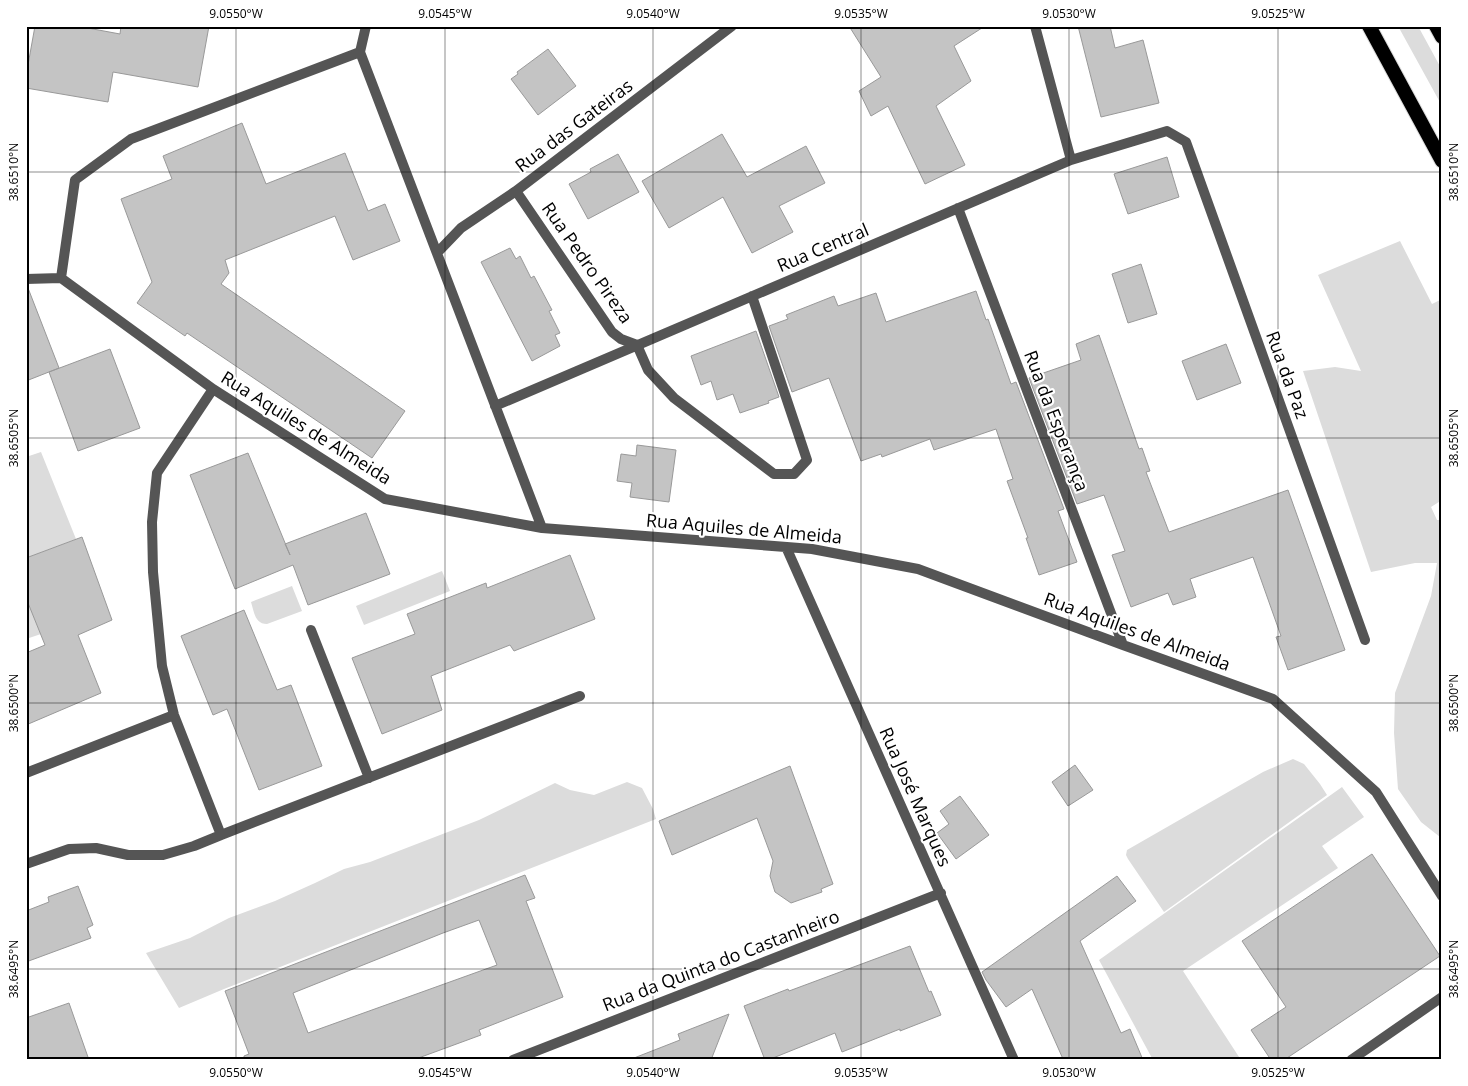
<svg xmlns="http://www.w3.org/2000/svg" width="1468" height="1086" viewBox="0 0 1468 1086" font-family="'Open Sans',sans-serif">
	<rect width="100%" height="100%" fill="#fff"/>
	<path fill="#dcdcdc" d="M 1398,26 L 1418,26 L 1442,70 L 1442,106 Z
		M 1400,241 L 1432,304 L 1442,299 L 1442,500 L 1431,507 L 1437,520 L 1442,520 L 1442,836 L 1440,837 L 1421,822 L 1398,789 L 1394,733 L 1395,693 L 1431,596 L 1437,563 L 1415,563 L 1371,572 L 1303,371 L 1335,367 L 1361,371 L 1318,275 Z
		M 41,452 L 76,539 L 26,558 L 26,457 Z
		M 442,571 L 450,591 L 364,625 L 356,606 Z
		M 292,586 L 302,611 L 267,624 C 255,624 254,612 251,602 Z
		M 26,598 L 41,634 L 26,639 Z
		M 1293,759 L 1304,764 L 1320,784 L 1327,795 L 1164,912 L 1128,859 L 1126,855 L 1127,850 L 1263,772 Z
		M 627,782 L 642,788 L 653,809 L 656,819 L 224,989 L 179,1008 L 146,953 L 190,938 L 229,918 L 275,901 L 315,883 L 344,869 L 370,862 L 479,820 L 555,783 L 570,790 L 594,795 Z
		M 1342,787 L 1364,817 L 1322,846 L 1338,868 L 1183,971 L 1241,1060 L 1153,1060 L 1099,960 Z"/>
	<path fill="#c4c4c4" stroke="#999" fill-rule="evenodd" d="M 35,26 L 77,26 L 120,34 L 121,26 L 209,26 L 198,87 L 113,72 L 108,102 L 26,88 L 26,76 Z
		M 849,26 L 985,26 L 954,46 L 971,81 L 936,106 L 965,165 L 925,184 L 888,106 L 871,116 L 859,91 L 881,77 Z
		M 1078,26 L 1110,26 L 1115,48 L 1143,40 L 1159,103 L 1101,117 Z
		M 548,49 L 576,86 L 538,115 L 511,79 L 518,74 L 517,72 Z
		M 242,123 L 266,184 L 345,153 L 368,211 L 385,204 L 400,241 L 353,260 L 335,216 L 225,260 L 229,273 L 221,284 L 405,411 L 372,458 L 187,333 L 185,336 L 137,303 L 152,282 L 121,199 L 172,179 L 163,156 Z
		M 722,134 L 747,177 L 806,146 L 825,183 L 779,206 L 793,232 L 752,253 L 723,197 L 669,228 L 642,181 Z
		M 618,154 L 639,192 L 588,219 L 569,184 L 591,172 L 590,169 Z
		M 1167,157 L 1179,197 L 1128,214 L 1114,174 Z
		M 510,248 L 516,259 L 520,256 L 531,278 L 534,276 L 552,310 L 549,311 L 560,333 L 555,335 L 560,346 L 532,361 L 481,262 Z
		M 1141,264 L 1157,314 L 1128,323 L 1112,274 Z
		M 26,288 L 28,288 L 59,368 L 26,381 Z
		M 976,291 L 986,320 L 988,319 L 1011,384 L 1016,382 L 1064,509 L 1058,511 L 1077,562 L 1039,575 L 1026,538 L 1028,538 L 1007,481 L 1013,479 L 996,429 L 934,450 L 930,439 L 882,457 L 881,454 L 861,461 L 829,378 L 792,392 L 769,326 L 788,319 L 786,315 L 834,296 L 838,306 L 876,293 L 886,322 Z
		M 756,331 L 779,397 L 768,401 L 769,403 L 740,413 L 733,394 L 717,400 L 711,381 L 701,385 L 691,356 Z
		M 1099,335 L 1139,449 L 1142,448 L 1150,471 L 1146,472 L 1169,532 L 1288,490 L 1345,650 L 1288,670 L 1276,637 L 1281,636 L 1253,557 L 1190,579 L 1196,597 L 1173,605 L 1168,593 L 1131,607 L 1112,555 L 1125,551 L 1104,495 L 1077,504 L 1029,378 L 1081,360 L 1076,344 Z
		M 1226,344 L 1241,383 L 1197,400 L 1182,361 Z
		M 110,349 L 140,428 L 78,451 L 49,372 Z
		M 637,445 L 676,450 L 669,502 L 630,497 L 632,483 L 617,481 L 621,454 L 636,456 Z
		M 248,453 L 290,555 L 285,544 L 366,513 L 390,574 L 308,605 L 293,565 L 235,589 L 190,475 Z
		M 82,537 L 112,620 L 78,635 L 101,693 L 26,725 L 26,653 L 45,645 L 26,598 L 26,558 Z
		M 570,555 L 595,619 L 514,651 L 510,645 L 431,676 L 442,710 L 382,734 L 352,658 L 415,634 L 407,614 L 486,583 L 487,588 Z
		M 244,610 L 277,690 L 291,685 L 322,766 L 259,790 L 227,709 L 213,715 L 181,636 Z
		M 1075,765 L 1093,790 L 1068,806 L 1052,782 Z
		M 790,766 L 833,884 L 821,889 L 822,892 L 791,903 L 775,892 L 770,876 L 773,861 L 757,818 L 672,855 L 659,821 Z
		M 960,796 L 989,835 L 956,859 L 937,833 L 949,824 L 940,811 Z
		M 1372,854 L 1440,956 L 1284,1060 L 1271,1060 L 1251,1030 L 1286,1007 L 1242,941 Z
		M 525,875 L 535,898 L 526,901 L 563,997 L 479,1030 L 481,1035 L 413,1060 L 244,1060 L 244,1056 L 249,1054 L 225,991 ZM 479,920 L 497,965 L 308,1033 L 293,993 L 443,933 Z
		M 1117,876 L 1136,901 L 1080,941 L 1121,1033 L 1130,1029 L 1143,1060 L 1062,1060 L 1063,1059 L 1032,989 L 1006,1007 L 986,980 L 982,972 Z
		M 78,886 L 93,925 L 87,928 L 91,938 L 26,962 L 26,911 L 49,902 L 48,897 Z
		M 910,946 L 929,992 L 931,991 L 941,1015 L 900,1031 L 900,1029 L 842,1052 L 835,1033 L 768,1060 L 765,1060 L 744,1006 L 788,989 L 789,991 Z
		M 69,1003 L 89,1060 L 26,1060 L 26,1018 Z
		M 729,1014 L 711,1060 L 635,1060 L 634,1058 L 680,1040 L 678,1034 Z"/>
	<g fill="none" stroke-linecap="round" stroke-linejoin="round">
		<g stroke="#dbdbdb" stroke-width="16">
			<path id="trunk" d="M 1369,26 L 1442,161
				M 1436,26 L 1442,37"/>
		</g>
		<path stroke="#555" stroke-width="10" d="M 366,26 L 360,52 L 542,528
			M 1035,26 L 1071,160
			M 516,191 L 612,332 L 621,339 L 637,345 L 648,370 L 674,398 L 774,474 L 794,474 L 807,460 L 752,296
			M 958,208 L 1123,645
			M 437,253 L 461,228 L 516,191 L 732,26
			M 61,278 L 75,180 L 131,139 L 360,52
			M 26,279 L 61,278 L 213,389 L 385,499 L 542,528 L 812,549 L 918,569 L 1123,645 L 1273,699 L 1376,792 L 1442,896
			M 495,406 L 1071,160 L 1167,131 L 1186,142 L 1365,640
			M 786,547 L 1014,1060
			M 311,630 L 369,778
			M 26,773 L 174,715
			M 221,835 L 580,696
			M 26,864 L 69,849 L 96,848 L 128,855 L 163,855 L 194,846 L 221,835 L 174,715 L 162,666 L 153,572 L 152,522 L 157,473 L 213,389
			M 513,1060 L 941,893
			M 1351,1060 L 1442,997"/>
		<use href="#trunk" stroke="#000" stroke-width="14"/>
	</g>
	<path fill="none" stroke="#000" stroke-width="1" stroke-opacity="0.45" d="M 28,26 L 28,1060M 236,26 L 236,1060M 445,26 L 445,1060M 653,26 L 653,1060M 861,26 L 861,1060M 1069,26 L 1069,1060M 1278,26 L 1278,1060M 26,172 L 1442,172M 26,438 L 1442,438M 26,703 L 1442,703M 26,969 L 1442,969"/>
	<g text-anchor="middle" stroke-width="4.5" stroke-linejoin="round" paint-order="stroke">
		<g font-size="18" fill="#000" stroke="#fff">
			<text transform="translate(574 126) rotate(-37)" y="6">Rua das Gateiras</text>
			<text transform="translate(823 248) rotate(-23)" y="6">Rua Central</text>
			<text transform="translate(587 263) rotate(55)" y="6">Rua Pedro Pireza</text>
			<text transform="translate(1287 375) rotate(70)" y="6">Rua da Paz</text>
			<text transform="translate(1056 421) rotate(69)" y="6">Rua da Esperança</text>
			<text transform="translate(306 428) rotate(32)" y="6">Rua Aquiles de Almeida</text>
			<text transform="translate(744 529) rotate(5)" y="6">Rua Aquiles de Almeida</text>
			<text transform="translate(1137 632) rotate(20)" y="6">Rua Aquiles de Almeida</text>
			<text transform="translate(915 797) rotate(66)" y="6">Rua José Marques</text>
			<text transform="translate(721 961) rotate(-21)" y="6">Rua da Quinta do Castanheiro</text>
		</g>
	</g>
	<rect width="1468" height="1086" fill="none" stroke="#ffffff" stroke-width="55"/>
	<rect x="28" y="28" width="1412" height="1030" fill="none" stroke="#000" stroke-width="2"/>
	<g font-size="12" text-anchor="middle" fill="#000">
		<text x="236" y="18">9.0550°W</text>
		<text x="445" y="18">9.0545°W</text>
		<text x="653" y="18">9.0540°W</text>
		<text x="861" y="18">9.0535°W</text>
		<text x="1069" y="18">9.0530°W</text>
		<text x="1278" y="18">9.0525°W</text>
		<text transform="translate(14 172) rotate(-90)" y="4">38.6510°N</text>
		<text transform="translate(1454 172) rotate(-90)" y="4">38.6510°N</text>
		<text transform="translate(14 438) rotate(-90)" y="4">38.6505°N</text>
		<text transform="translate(1454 438) rotate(-90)" y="4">38.6505°N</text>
		<text transform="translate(14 703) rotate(-90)" y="4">38.6500°N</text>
		<text transform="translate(1454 703) rotate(-90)" y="4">38.6500°N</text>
		<text transform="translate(14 969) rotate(-90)" y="4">38.6495°N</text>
		<text transform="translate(1454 969) rotate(-90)" y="4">38.6495°N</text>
		<text x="236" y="1077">9.0550°W</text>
		<text x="445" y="1077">9.0545°W</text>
		<text x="653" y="1077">9.0540°W</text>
		<text x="861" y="1077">9.0535°W</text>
		<text x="1069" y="1077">9.0530°W</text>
		<text x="1278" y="1077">9.0525°W</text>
	</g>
</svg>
